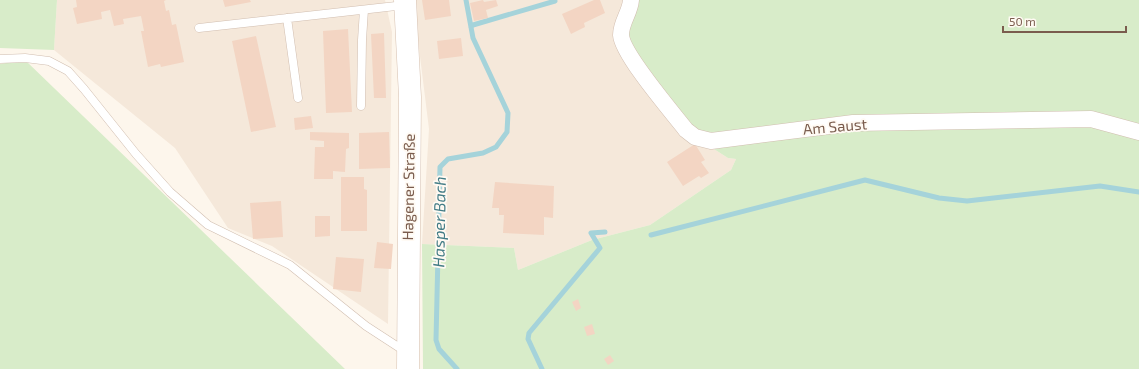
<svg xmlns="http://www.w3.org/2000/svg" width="1139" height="369" viewBox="0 0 1139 369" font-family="'Exo 2',sans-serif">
	<rect width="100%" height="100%" fill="#fdf6ec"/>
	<path fill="#f5e8da" d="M 57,0 L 385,0 L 392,32 L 388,324 L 272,246 L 228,228 L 175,148 L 54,50 Z
		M 413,0 L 631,0 L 695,137 L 728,158 L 736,159 L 731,170 L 650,225 L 592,240 L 518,270 L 514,248 L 422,244 L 429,129 Z"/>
	<path fill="#d8ecc9" d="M 0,0 L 57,0 L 54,50 L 0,48 Z
		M 631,0 L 1139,0 L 1139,130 L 1091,121 L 1139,134 L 1139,369 L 423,369 L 422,244 L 514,248 L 518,270 L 592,240 L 650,225 L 731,170 L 736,159 L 728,158 L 695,137 L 621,37 Z
		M 25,60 L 345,369 L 0,369 L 0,64 Z"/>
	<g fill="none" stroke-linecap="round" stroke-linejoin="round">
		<path stroke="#a5d3da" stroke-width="5" d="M 471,27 L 473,25 L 555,1
			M 651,235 L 865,180 L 939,198 L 967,201 L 1100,186 L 1139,192
			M 457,369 L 439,349 L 436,340 L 440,167 L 448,159 L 483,153 L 496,147 L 507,132 L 508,113 L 473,38 L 466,0
			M 542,369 L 528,339 L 529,333 L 600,248 L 591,233 L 605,232"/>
	</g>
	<path fill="#f3d5c3" d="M 76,0 L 166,0 L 164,1 L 166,11 L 169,10 L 172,25 L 176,24 L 184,62 L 161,67 L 160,64 L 148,67 L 141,31 L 144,31 L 141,16 L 123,19 L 124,24 L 114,26 L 110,10 L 101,12 L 102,19 L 77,24 L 73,8 L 77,7 Z
		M 223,0 L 250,0 L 251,2 L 225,7 Z
		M 422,0 L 449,0 L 451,16 L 425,20 Z
		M 483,0 L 484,2 L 496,0 L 498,6 L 486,10 L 488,18 L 474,21 L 470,3 Z
		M 594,0 L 600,0 L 605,13 L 584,23 L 585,27 L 571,34 L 562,14 Z
		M 348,29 L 352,112 L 326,113 L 323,31 Z
		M 384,33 L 386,98 L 374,98 L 371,34 Z
		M 256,36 L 276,127 L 251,132 L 232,41 Z
		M 461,38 L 463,56 L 439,59 L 437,41 Z
		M 311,116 L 313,128 L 295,130 L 294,118 Z
		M 310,132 L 349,133 L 349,148 L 346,149 L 345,172 L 333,171 L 333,179 L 314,179 L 315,147 L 324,147 L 324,141 L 310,140 Z
		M 389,132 L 390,168 L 359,169 L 359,133 Z
		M 695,144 L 705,160 L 701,162 L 709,173 L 701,178 L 699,176 L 683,186 L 667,162 Z
		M 341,177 L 364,177 L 364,189 L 367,190 L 367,231 L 341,231 Z
		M 495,182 L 554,186 L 553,218 L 544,217 L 544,235 L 503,233 L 504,215 L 499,215 L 499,208 L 492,208 Z
		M 281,201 L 283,237 L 253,239 L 250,203 Z
		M 315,216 L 330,216 L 330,236 L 315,237 Z
		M 377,242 L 393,244 L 391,269 L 374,268 Z
		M 336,257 L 364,259 L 361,292 L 333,289 Z
		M 578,299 L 581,308 L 576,311 L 572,302 Z
		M 592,324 L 595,334 L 587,336 L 584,327 Z
		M 610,355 L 614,361 L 608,365 L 604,359 Z"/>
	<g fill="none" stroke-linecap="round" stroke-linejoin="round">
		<g stroke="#d1beb0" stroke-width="9">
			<path id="lane" d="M 287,18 L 298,98
				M 199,28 L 405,5
				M 0,59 L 25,58 L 49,61 L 68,71 L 84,89 L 136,154 L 170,192 L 208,225 L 290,265 L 366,326 L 406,352
				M 361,106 L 362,40 L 364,10"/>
		</g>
		<g stroke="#d1beb0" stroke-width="17">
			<path id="street" d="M 631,0 C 630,13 621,22 621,35 C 622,54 672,112 686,130 L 695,137 L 711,141 L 853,123 L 1091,119 L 1139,132"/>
		</g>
		<g stroke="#d6c0b0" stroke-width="23">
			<path id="secondary" d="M 405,0 L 410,97 L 408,369"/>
		</g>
		<use href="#lane" stroke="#fff" stroke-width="8"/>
		<use href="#street" stroke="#fff" stroke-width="16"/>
		<use href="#secondary" stroke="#fff" stroke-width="22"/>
	</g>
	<g text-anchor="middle" stroke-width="3.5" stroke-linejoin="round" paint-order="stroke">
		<g font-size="15" fill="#7a5c4d" stroke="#fffaf3">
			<text transform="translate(835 127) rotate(-5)" y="5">Am Saust</text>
			<text transform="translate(409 187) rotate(-89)" y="5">Hagener Straße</text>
		</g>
		<g font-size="16" font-style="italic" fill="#437c86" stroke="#fffaf3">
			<text transform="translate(439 222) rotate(-89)" y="6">Hasper Bach</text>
		</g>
	</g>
	<path d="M1003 26v6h123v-6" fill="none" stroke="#7a5c4d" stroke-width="2"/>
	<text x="1009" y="26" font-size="12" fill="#7a5c4d" stroke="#fffaf3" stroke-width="3" paint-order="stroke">50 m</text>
</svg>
